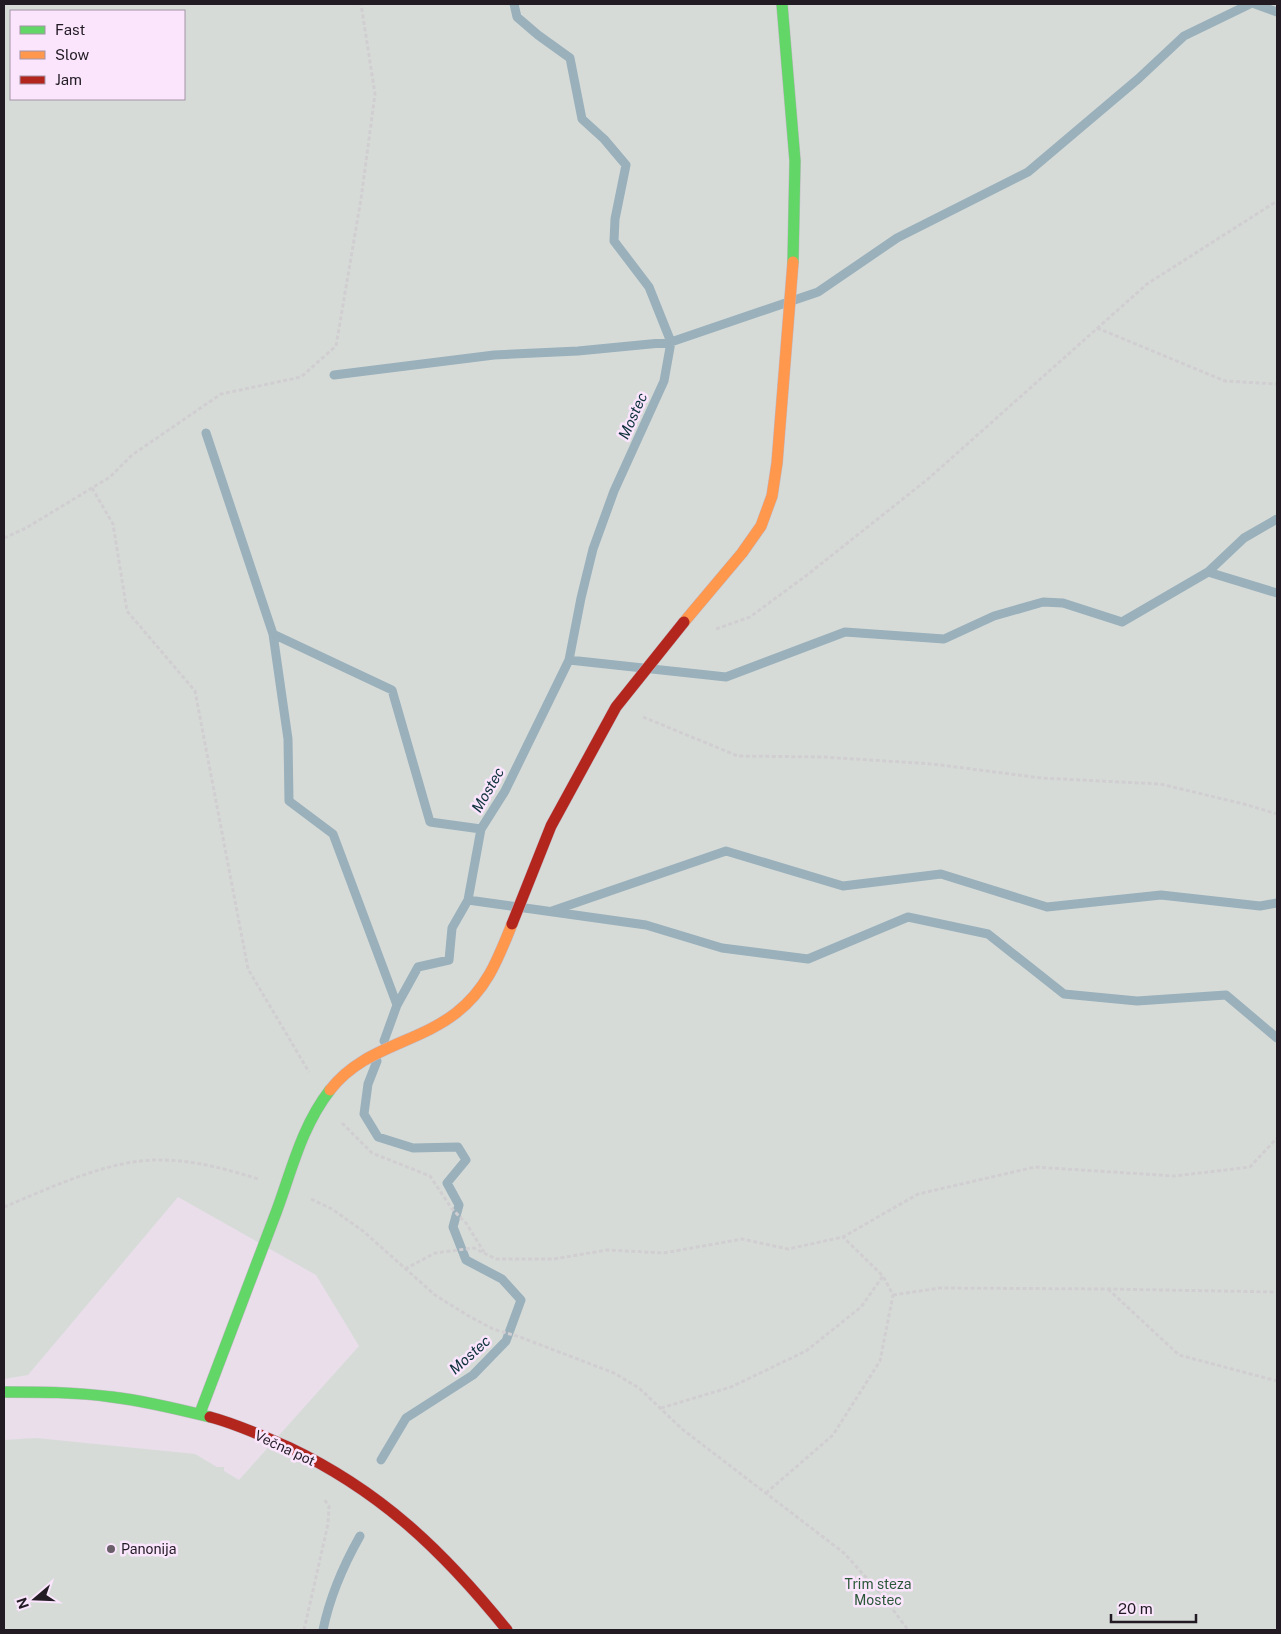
<svg xmlns="http://www.w3.org/2000/svg" width="1281" height="1634" viewBox="0 0 1281 1634" font-family="'Public Sans',sans-serif">
	<rect width="100%" height="100%" fill="#e9deea"/>
	<path fill="#d6dbd8" fill-rule="evenodd" d="M 4,4 L 1277,4 L 1277,1630 L 4,1630 L 4,1440 L 36,1438 L 195,1454 L 217,1467 L 224,1467 L 224,1471 L 239,1480 L 359,1346 L 316,1275 L 178,1197 L 28,1375 L 4,1379 ZM 11,11 L 184,11 L 184,99 L 11,99 Z"/>
	<g fill="none" stroke-linecap="round" stroke-linejoin="round">
		<path stroke="#9ab0bb" stroke-width="9" d="M 1255,4 L 1277,12
			M 334,375 L 494,355 L 578,351 L 671,342 L 818,292 L 897,238 L 1028,172 L 1138,79 L 1184,36 L 1250,4
			M 206,433 L 273,634 L 288,739 L 289,801 L 333,834 L 397,1005
			M 1208,572 L 1244,538 L 1277,519
			M 273,634 L 392,690 L 430,822 L 481,829
			M 569,660 L 726,677 L 845,632 L 944,639 L 994,616 L 1043,602 L 1063,603 L 1122,622 L 1208,572 L 1277,593
			M 468,900 L 646,925 L 722,948 L 808,959 L 908,917 L 988,934 L 1064,994 L 1137,1001 L 1226,995 L 1277,1038
			M 552,911 L 726,851 L 843,886 L 941,874 L 1047,907 L 1161,895 L 1260,906 L 1277,903
			M 384,1041 L 397,1005 L 418,967 L 449,960 L 452,928 L 468,900 L 481,829 L 505,791 L 569,660 L 581,598 L 593,549 L 614,491 L 664,381 L 671,342 L 649,287 L 614,241 L 615,219 L 626,165 L 604,139 L 582,119 L 570,58 L 538,35 L 517,17 L 514,4
			M 377,1061 L 368,1084 L 364,1114 L 378,1137 L 413,1148 L 458,1147 L 466,1160 L 447,1183 L 459,1205 L 453,1227 L 466,1260 L 502,1279 L 521,1300 L 506,1341 L 473,1375 L 406,1418 L 381,1460
			M 323,1630 C 330,1596 343,1566 360,1536"/>
		<g stroke="#c2b9c4" stroke-width="12">
			<path id="fast" d="M 782,4 L 795,161 L 793,262
				M 4,1392 C 40,1392 76,1392 112,1397 C 145,1401 178,1409 210,1417
				M 200,1413 C 226,1345 251,1278 277,1210 C 292,1169 302,1126 330,1090"/>
		</g>
		<g stroke="#c2b9c4" stroke-width="12">
			<path id="slow" d="M 684,622 L 742,553 L 761,526 L 772,496 L 777,463 L 793,262
				M 330,1090 C 363,1047 416,1044 456,1013 C 487,989 498,959 512,924"/>
		</g>
		<g stroke="#c2b9c4" stroke-width="12">
			<path id="jam" d="M 512,924 L 551,826 L 616,707 L 684,622
				M 210,1417 C 237,1424 263,1436 288,1447 C 381,1491 443,1551 507,1630"/>
		</g>
		<path stroke="#d1ced1" stroke-width="3" stroke-dasharray="4 2.5" stroke-linecap="butt" d="M 1097,328 L 1225,381 L 1277,384
			M 92,488 L 113,524 L 127,611 L 195,691 L 248,969 L 309,1072
			M 4,538 L 26,528 L 110,477 L 132,455 L 221,394 L 301,377 L 336,346 L 361,199 L 375,94 L 361,4
			M 716,629 L 750,617 L 807,575 L 928,479 L 1147,284 L 1277,201
			M 643,717 L 738,756 L 823,757 L 933,764 L 1041,778 L 1160,784 L 1244,804 L 1277,814
			M 342,1123 L 372,1153 L 430,1176 L 452,1209 L 466,1223 L 484,1252
			M 311,1199 L 332,1209 L 363,1231 L 435,1295 L 467,1315 L 493,1329 L 520,1337 L 614,1373 L 639,1388 L 682,1429 L 844,1553 L 882,1595 L 908,1630
			M 4,1207 C 50,1188 110,1159 160,1160 C 193,1160 227,1169 258,1179
			M 405,1269 L 435,1253 L 474,1248 L 496,1259 L 554,1259 L 607,1250 L 664,1253 L 742,1239 L 788,1249 L 843,1237 L 918,1194 L 1035,1167 L 1174,1176 L 1250,1167 L 1277,1138
			M 1108,1289 L 1179,1355 L 1277,1381
			M 893,1295 L 940,1288 L 1107,1289 L 1277,1292
			M 661,1408 L 731,1387 L 806,1351 L 861,1307 L 883,1276
			M 766,1493 L 833,1435 L 880,1361 L 893,1295 L 883,1276 L 843,1237
			M 304,1630 L 328,1524 L 329,1506 L 324,1499"/>
		<use href="#fast" stroke="#63d668" stroke-width="11"/>
		<use href="#slow" stroke="#ff974d" stroke-width="11"/>
		<use href="#jam" stroke="#b3261e" stroke-width="11"/>
	</g>
	<circle fill="#685f69" stroke="#fae5fd" stroke-width="2" cx="111" cy="1549" r="5"/>
	<g text-anchor="middle" stroke-width="5" stroke-linejoin="round" paint-order="stroke">
		<g font-size="14" fill="#221b23" stroke="#fae5fd">
			<text transform="translate(285 1448) rotate(25)" y="5">Večna pot</text>
		</g>
		<g font-size="14" fill="#221b23" stroke="#fae5fd" text-anchor="start">
			<text x="121" y="1554">Panonija</text>
		</g>
		<g font-size="14" fill="#2a5738" stroke="#fae5fd">
			<text x="878" y="1589">Trim steza<tspan x="878" dy="16">Mostec</tspan></text>
		</g>
		<g font-size="15" font-style="italic" fill="#0e323c" stroke="#fae5fd">
			<text transform="translate(633 416) rotate(-66)" y="5">Mostec</text>
			<text transform="translate(488 790) rotate(-60)" y="5">Mostec</text>
			<text transform="translate(470 1355) rotate(-42)" y="5">Mostec</text>
		</g>
	</g>
	<rect width="1281" height="1634" fill="none" stroke="#221b23" stroke-width="10"/>
	<rect x="10" y="10" width="175" height="90" fill="#fae5fd" stroke="#a494a6"/>
	<rect x="20" y="26" width="25" height="8" fill="#63d668" stroke="#a494a6"/>
	<text x="55" y="35" font-size="15" fill="#221b23">Fast</text>
	<rect x="20" y="51" width="25" height="8" fill="#ff974d" stroke="#a494a6"/>
	<text x="55" y="60" font-size="15" fill="#221b23">Slow</text>
	<rect x="20" y="76" width="25" height="8" fill="#b3261e" stroke="#a494a6"/>
	<text x="55" y="85" font-size="15" fill="#221b23">Jam</text>
	<g transform="translate(35 1599) rotate(251)" stroke="#fae5fd" stroke-width="4" paint-order="stroke">
	<path d="M0-4L9 19L0 12L-9 19Z" fill="#221b23"/>
	<text y="-8" font-size="14" font-weight="bold" text-anchor="middle" fill="#221b23">N</text>
	</g>
	<path d="M1111 1614v8h85v-8" fill="none" stroke="#221b23" stroke-width="2.5"/>
	<text x="1118" y="1614" font-size="15" fill="#221b23" stroke="#fae5fd" stroke-width="4" paint-order="stroke">20 m</text>
</svg>
